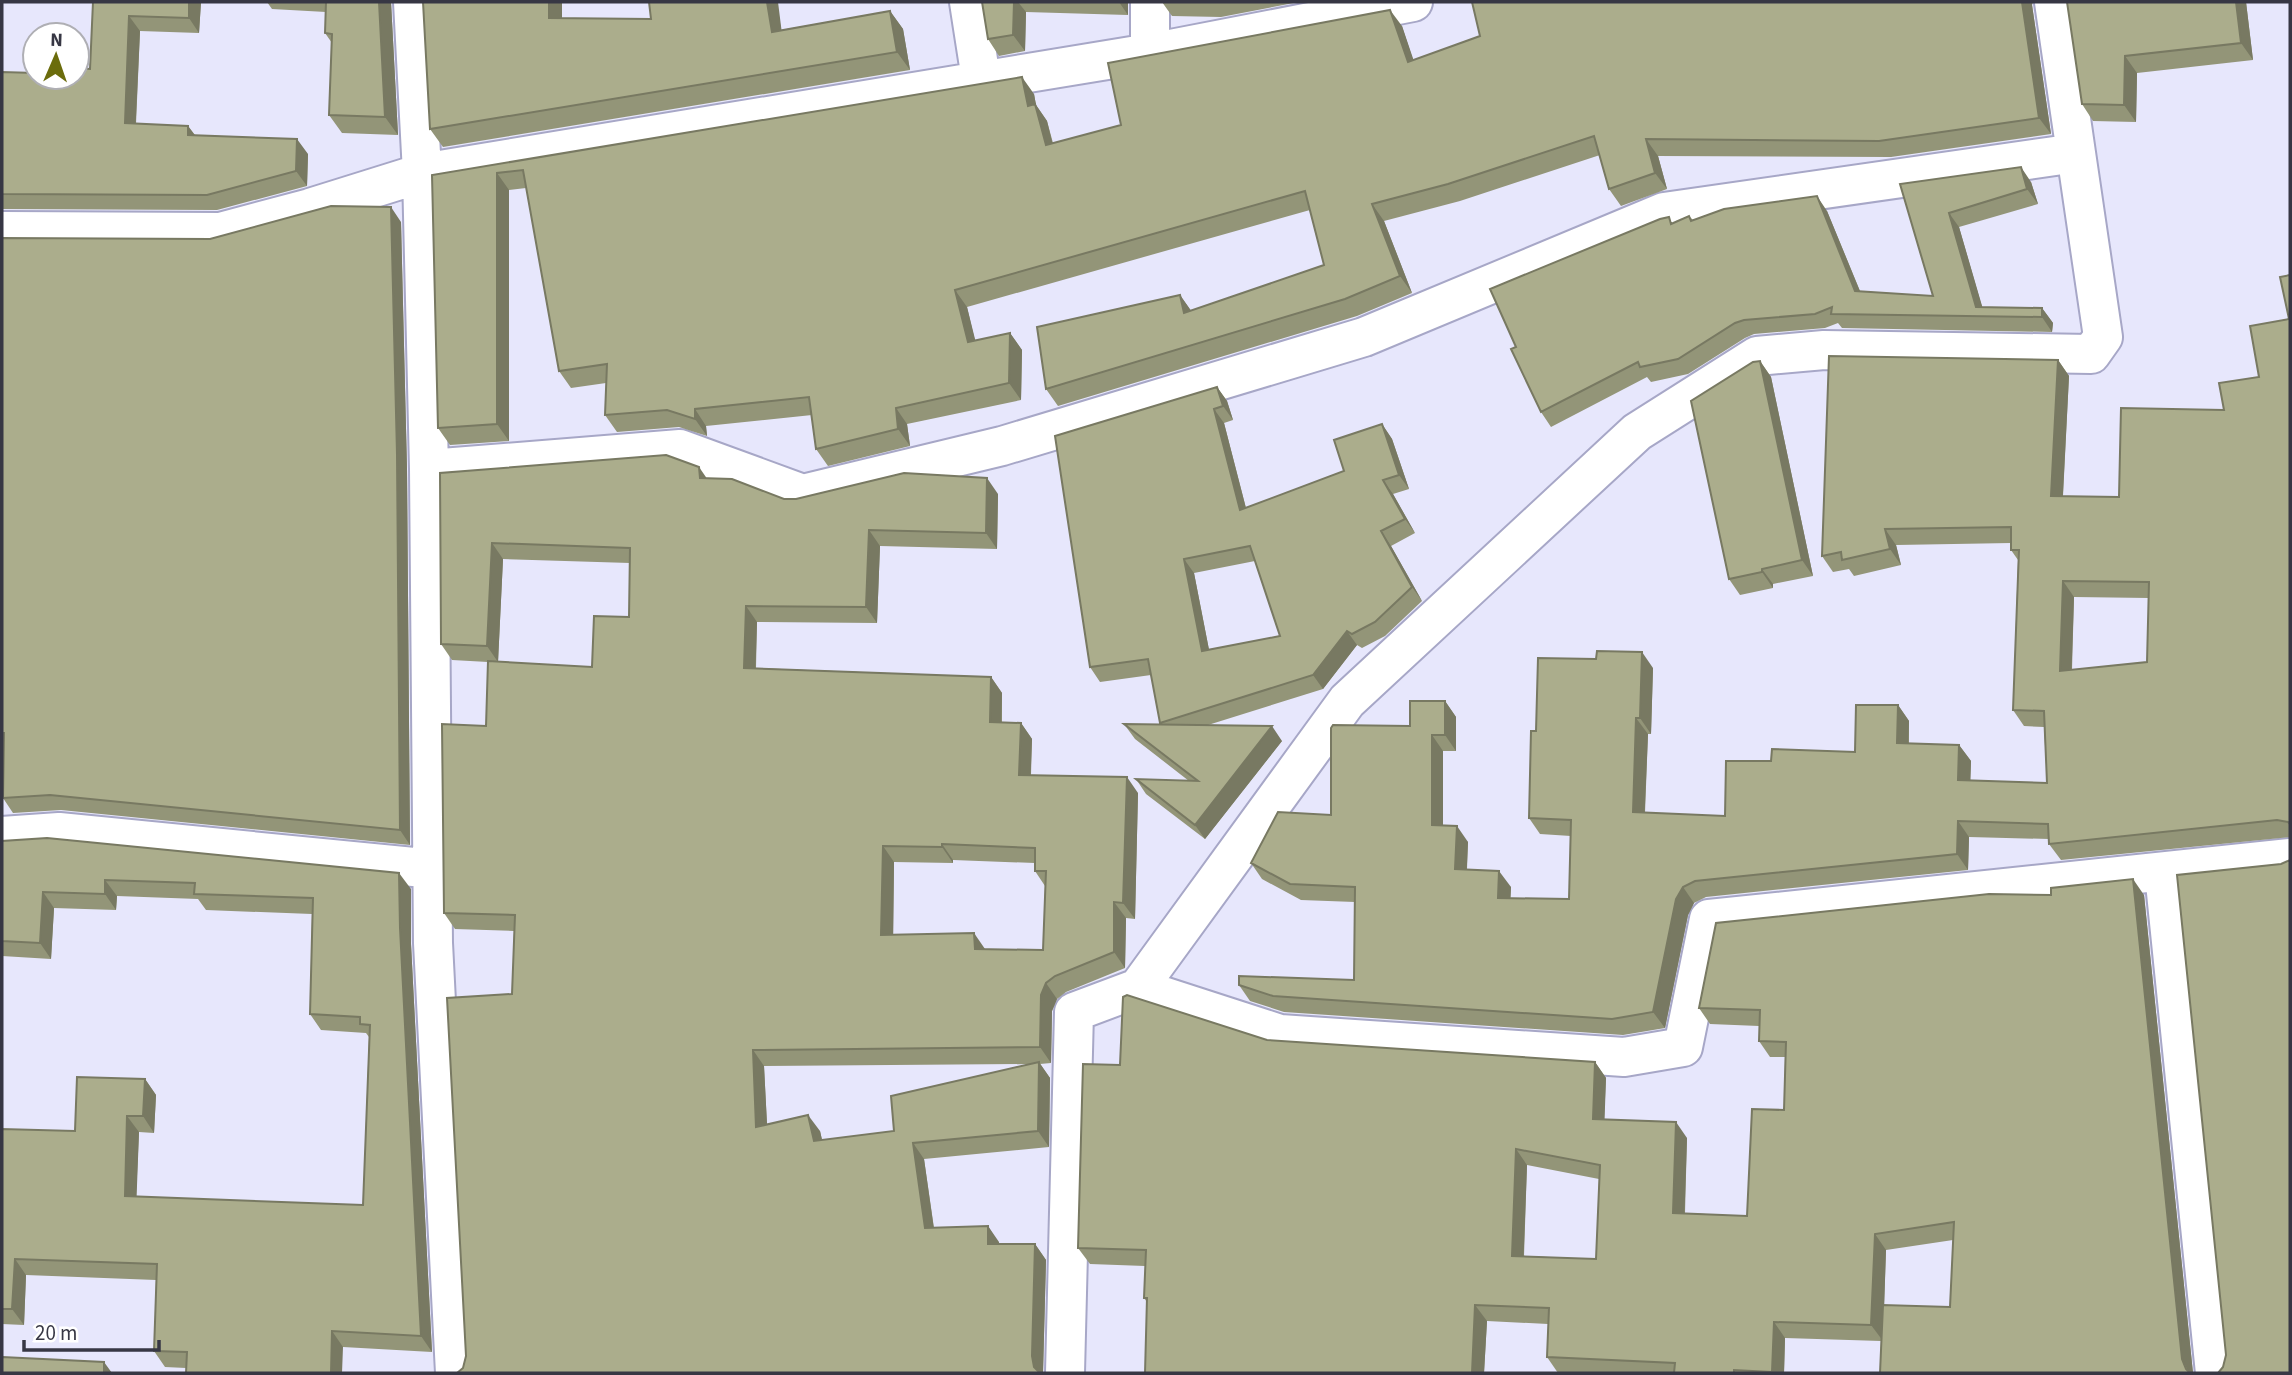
<svg xmlns="http://www.w3.org/2000/svg" width="2292" height="1375" viewBox="0 0 2292 1375" font-family="'Source Sans 3',sans-serif">
	<rect width="100%" height="100%" fill="#e7e7fc"/>
	<g fill="none" stroke-linecap="round" stroke-linejoin="round">
		<g stroke="#a7a7c7" stroke-width="42">
			<path id="street" d="M 413,2 L 422,173 L 429,469 L 433,943 L 455,1373
				M 969,2 L 981,79
				M 1150,53 L 1150,2
				M 2,231 L 220,232 L 310,208 L 422,173 L 1150,53 L 1413,2
				M 429,469 L 680,449 L 803,494 L 1002,446 L 1364,337 L 1664,212 L 2076,153 L 2054,2
				M 2,836 L 59,832 L 434,869
				M 2164,873 L 2215,1373
				M 1138,988 L 1347,701 L 1637,432 L 1757,356 L 1824,350 L 2091,354 L 2103,337 L 2076,153
				M 1065,1373 L 1074,1012 L 1138,988 L 1280,1034 L 1624,1057 L 1683,1047 L 1709,919 L 2290,858"/>
		</g>
		<use href="#street" stroke="#fff" stroke-width="38"/>
	</g>
	<path fill="#939578" fill-rule="evenodd" d="M 93,2 L 201,2 L 199,33 L 140,31 L 136,124 L 188,126 L 195,135 L 308,154 L 307,186 L 217,210 L 2,209 L 2,72 L 35,77 L 90,69 Z
		M 267,2 L 391,2 L 398,135 L 342,133 L 329,115 L 332,43 L 325,33 L 326,12 L 272,9 Z
		M 423,2 L 562,2 L 562,19 L 651,19 L 649,2 L 777,2 L 781,30 L 890,11 L 903,29 L 910,70 L 443,147 L 430,129 Z
		M 982,2 L 1128,2 L 1128,15 L 1026,12 L 1025,51 L 999,56 L 988,39 Z
		M 1162,2 L 1299,2 L 1221,17 L 1172,16 Z
		M 2067,2 L 2246,2 L 2253,60 L 2137,73 L 2136,122 L 2093,121 L 2082,104 Z
		M 2032,5 L 2051,134 L 1891,157 L 1658,156 L 1667,189 L 1621,206 L 1609,189 L 1600,155 L 1460,201 L 1384,221 L 1412,293 L 1357,316 L 1058,406 L 1046,389 L 1180,295 L 1191,311 L 1324,265 L 1310,210 L 967,307 L 975,341 L 1010,333 L 1022,350 L 1021,400 L 907,424 L 910,446 L 828,466 L 816,449 L 812,415 L 706,426 L 707,436 L 679,427 L 617,432 L 605,415 L 606,383 L 571,388 L 559,371 L 526,188 L 509,190 L 509,441 L 450,445 L 438,428 L 432,175 L 1034,94 L 1036,105 L 1047,121 L 1053,143 L 1121,125 L 1402,26 L 1413,60 Z
		M 2031,182 L 2038,204 L 1959,227 L 1982,307 L 2042,308 L 2053,323 L 2052,332 L 1842,328 L 1838,323 L 1825,328 L 1754,334 L 1745,338 L 1688,374 L 1651,382 L 1647,377 L 1551,427 L 1541,412 L 1516,347 L 1673,223 L 1689,216 L 1693,220 L 1827,211 L 1860,291 L 1933,296 L 1900,184 Z
		M 401,222 L 407,469 L 410,845 L 61,810 L 13,813 L 3,798 L 4,748 L 2,748 L 2,238 L 210,239 Z
		M 2290,275 L 2290,837 L 2061,860 L 2049,844 L 2049,839 L 1969,837 L 1968,870 L 1706,897 L 1694,903 L 1688,915 L 1665,1028 L 1623,1035 L 1284,1012 L 1250,1001 L 1239,985 L 1354,980 L 1355,902 L 1301,900 L 1262,879 L 1251,863 L 1331,815 L 1410,726 L 1445,701 L 1456,717 L 1456,751 L 1443,751 L 1443,825 L 1468,842 L 1467,869 L 1511,887 L 1510,899 L 1569,899 L 1571,836 L 1540,834 L 1529,818 L 1536,731 L 1653,668 L 1651,734 L 1648,734 L 1645,813 L 1725,816 L 1771,761 L 1855,752 L 1898,705 L 1909,721 L 1909,743 L 1959,745 L 1971,761 L 1970,781 L 2047,783 L 2044,727 L 2024,726 L 2013,710 L 2018,560 L 2011,550 L 2011,543 L 1896,545 L 1901,565 L 1854,576 L 1849,569 L 1833,572 L 1822,556 L 2058,360 L 2069,376 L 2063,496 L 2119,497 L 2224,410 L 2259,377 L 2289,319 ZM 2074,597 L 2149,598 L 2147,662 L 2072,670 Z
		M 1760,361 L 1771,377 L 1813,576 L 1773,584 L 1773,588 L 1740,595 L 1729,579 Z
		M 1217,387 L 1227,401 L 1233,420 L 1224,423 L 1246,508 L 1344,471 L 1382,424 L 1392,439 L 1409,489 L 1393,494 L 1415,533 L 1391,546 L 1422,601 L 1385,636 L 1362,648 L 1357,645 L 1323,689 L 1208,725 L 1282,741 L 1205,839 L 1146,794 L 1136,779 L 1189,781 L 1135,739 L 1124,724 L 1161,725 L 1151,675 L 1100,682 L 1090,667 ZM 1255,561 L 1280,636 L 1209,650 L 1194,573 Z
		M 440,473 L 707,478 L 784,499 L 796,499 L 998,494 L 997,549 L 880,546 L 877,623 L 757,622 L 756,668 L 991,677 L 1002,693 L 1002,723 L 1021,723 L 1032,739 L 1031,775 L 1138,793 L 1135,919 L 1126,918 L 1125,968 L 1066,992 L 1057,999 L 1052,1011 L 1051,1063 L 1040,1064 L 1050,1078 L 1049,1147 L 924,1159 L 934,1228 L 988,1226 L 999,1244 L 1035,1244 L 1046,1260 L 1043,1373 L 457,1373 L 463,1368 L 466,1356 L 512,994 L 514,931 L 455,929 L 444,913 L 486,726 L 488,662 L 452,660 L 441,644 ZM 503,559 L 630,563 L 629,617 L 592,667 L 498,662 ZM 953,860 L 1035,863 L 1035,871 L 1045,886 L 1043,950 L 985,949 L 893,935 L 894,862 L 953,863 ZM 1034,1064 L 894,1131 L 822,1140 L 820,1131 L 767,1125 L 764,1066 Z
		M 2,841 L 411,889 L 411,944 L 432,1352 L 343,1347 L 186,1368 L 165,1367 L 154,1351 L 156,1280 L 26,1275 L 24,1325 L 2,1324 L 2,1129 L 75,1131 L 145,1079 L 156,1095 L 154,1133 L 139,1132 L 136,1197 L 363,1205 L 369,1037 L 366,1033 L 321,1030 L 310,1014 L 312,914 L 206,910 L 198,899 L 117,896 L 116,910 L 54,908 L 51,959 L 2,956 L 2,965 Z
		M 2144,895 L 2193,1373 L 1880,1373 L 1881,1341 L 1785,1338 L 1784,1373 L 1558,1373 L 1547,1357 L 1548,1324 L 1487,1321 L 1484,1373 L 1145,1373 L 1147,1302 L 1144,1298 L 1145,1266 L 1090,1264 L 1078,1248 L 1120,1065 L 1267,1040 L 1595,1062 L 1606,1078 L 1604,1120 L 1687,1138 L 1685,1213 L 1747,1216 L 1784,1110 L 1785,1057 L 1770,1057 L 1759,1041 L 1759,1026 L 1710,1024 L 1699,1008 ZM 1527,1165 L 1599,1179 L 1596,1259 L 1524,1256 ZM 1953,1240 L 1950,1307 L 1884,1306 L 1886,1250 Z"/>
	<path fill="#787962" d="M 189,2 L 201,2 L 199,33 L 189,18 Z
		M 379,2 L 391,2 L 398,135 L 385,117 Z
		M 549,2 L 562,2 L 562,37 L 549,18 Z
		M 767,2 L 778,2 L 784,50 L 772,32 Z
		M 1014,2 L 1018,2 L 1026,12 L 1025,51 L 1013,35 Z
		M 1119,2 L 1128,2 L 1128,15 Z
		M 2022,2 L 2033,2 L 2032,5 L 2051,134 L 2039,118 Z
		M 2236,2 L 2246,2 L 2253,60 L 2241,43 Z
		M 1390,10 L 1402,26 L 1420,79 L 1408,62 Z
		M 890,11 L 903,29 L 910,70 L 897,52 Z
		M 129,16 L 140,31 L 135,138 L 125,123 Z
		M 2125,56 L 2137,73 L 2136,122 L 2124,105 Z
		M 1022,77 L 1034,94 L 1036,105 L 1047,121 L 1057,162 L 1046,145 L 1028,106 Z
		M 188,126 L 199,141 L 188,135 Z
		M 297,139 L 308,154 L 307,186 L 296,171 Z
		M 1646,139 L 1658,156 L 1667,189 L 1655,173 Z
		M 2021,167 L 2031,182 L 2038,204 L 2027,189 Z
		M 497,173 L 509,190 L 509,441 L 497,424 Z
		M 1817,196 L 1827,211 L 1866,306 L 1855,291 Z
		M 1372,204 L 1384,221 L 1412,293 L 1400,276 Z
		M 391,207 L 401,222 L 407,469 L 410,845 L 400,830 Z
		M 1949,213 L 1959,227 L 1985,316 L 1976,307 Z
		M 955,290 L 967,307 L 980,359 L 968,342 Z
		M 1180,295 L 1192,312 L 1184,313 Z
		M 2042,308 L 2053,323 L 2052,332 L 2042,317 Z
		M 1010,333 L 1022,350 L 1021,400 L 1009,383 Z
		M 2058,360 L 2069,376 L 2062,512 L 2051,496 Z
		M 1760,361 L 1771,377 L 1813,576 L 1802,560 Z
		M 1217,387 L 1227,401 L 1233,420 L 1223,406 Z
		M 896,408 L 907,424 L 910,446 L 898,429 Z
		M 695,409 L 706,426 L 707,436 L 695,419 Z
		M 1214,409 L 1224,423 L 1250,524 L 1240,510 Z
		M 1382,424 L 1392,439 L 1409,489 L 1399,475 Z
		M 699,467 L 710,483 L 700,478 Z
		M 987,478 L 998,494 L 997,549 L 986,533 Z
		M 1383,480 L 1393,494 L 1415,533 L 1405,519 Z
		M 1885,529 L 1896,545 L 1901,565 L 1890,549 Z
		M 869,530 L 880,546 L 877,623 L 866,607 Z
		M 1381,531 L 1391,546 L 1422,601 L 1412,587 Z
		M 492,543 L 503,559 L 498,662 L 487,646 Z
		M 1184,559 L 1194,573 L 1212,665 L 1202,651 Z
		M 1762,569 L 1773,584 L 1773,588 L 1762,572 Z
		M 2063,581 L 2074,597 L 2071,687 L 2060,671 Z
		M 746,606 L 757,622 L 755,684 L 744,668 Z
		M 1347,631 L 1357,645 L 1323,689 L 1313,675 Z
		M 1642,652 L 1653,668 L 1651,734 L 1640,718 Z
		M 991,677 L 1002,693 L 1001,738 L 990,722 Z
		M 1445,701 L 1456,717 L 1456,751 L 1445,735 Z
		M 1898,705 L 1909,721 L 1908,759 L 1897,743 Z
		M 1636,718 L 1648,734 L 1644,828 L 1633,812 Z
		M 1021,723 L 1032,739 L 1030,791 L 1019,775 Z
		M 1272,726 L 1282,741 L 1205,839 L 1195,825 Z
		M 1432,735 L 1443,751 L 1443,841 L 1432,825 Z
		M 1959,745 L 1971,761 L 1970,796 L 1958,780 Z
		M 1127,777 L 1138,793 L 1135,919 L 1123,903 Z
		M 1958,821 L 1969,837 L 1968,870 L 1957,854 Z
		M 1457,826 L 1468,842 L 1466,885 L 1455,869 Z
		M 942,844 L 953,860 L 953,863 L 942,847 Z
		M 883,846 L 894,862 L 893,951 L 881,935 Z
		M 1499,871 L 1511,887 L 1510,914 L 1498,898 Z
		M 399,873 L 411,889 L 411,944 L 432,1352 L 421,1336 L 400,928 Z
		M 2133,879 L 2144,895 L 2193,1373 L 2189,1373 L 2182,1359 Z
		M 105,880 L 117,896 L 116,910 L 105,894 Z
		M 1683,887 L 1694,903 L 1688,915 L 1665,1028 L 1653,1012 L 1676,899 Z
		M 43,892 L 54,908 L 51,959 L 40,943 Z
		M 1114,902 L 1126,918 L 1125,968 L 1114,952 Z
		M 974,933 L 985,949 L 986,965 L 975,949 Z
		M 1046,983 L 1057,999 L 1052,1011 L 1051,1063 L 1040,1047 L 1041,995 Z
		M 753,1050 L 764,1066 L 768,1143 L 756,1127 Z
		M 1039,1062 L 1050,1078 L 1049,1147 L 1038,1131 Z
		M 1595,1062 L 1606,1078 L 1604,1135 L 1593,1119 Z
		M 145,1079 L 156,1095 L 154,1133 L 143,1116 Z
		M 808,1115 L 820,1131 L 826,1157 L 814,1141 Z
		M 127,1116 L 139,1132 L 136,1212 L 125,1196 Z
		M 1676,1122 L 1687,1138 L 1684,1229 L 1673,1213 Z
		M 913,1143 L 924,1159 L 936,1244 L 925,1228 Z
		M 1516,1149 L 1527,1165 L 1523,1272 L 1512,1256 Z
		M 988,1226 L 999,1242 L 1000,1260 L 988,1244 Z
		M 1875,1234 L 1886,1250 L 1883,1341 L 1871,1325 Z
		M 1035,1244 L 1046,1260 L 1043,1373 L 1039,1373 L 1034,1367 L 1032,1356 Z
		M 15,1259 L 26,1275 L 24,1325 L 12,1309 Z
		M 1475,1305 L 1487,1321 L 1484,1373 L 1472,1373 Z
		M 1774,1322 L 1785,1338 L 1784,1373 L 1773,1373 L 1772,1372 Z
		M 332,1331 L 343,1347 L 342,1373 L 331,1373 Z
		M 104,1362 L 112,1373 L 104,1373 Z"/>
	<path fill="#abad8c" stroke="#787962" stroke-width="2" fill-rule="evenodd" d="M 93,2 L 189,2 L 189,18 L 129,16 L 125,123 L 188,126 L 188,135 L 297,139 L 296,171 L 207,195 L 2,194 L 2,72 L 35,73 L 35,77 L 77,77 L 77,68 L 90,69 Z
		M 326,2 L 379,2 L 385,117 L 329,115 L 332,34 L 325,33 Z
		M 423,2 L 549,2 L 549,18 L 651,19 L 649,2 L 767,2 L 772,32 L 890,11 L 897,52 L 430,129 Z
		M 982,2 L 1014,2 L 1013,35 L 988,39 Z
		M 1472,2 L 2022,2 L 2039,118 L 1879,141 L 1646,139 L 1655,173 L 1609,189 L 1594,136 L 1448,184 L 1372,204 L 1400,276 L 1345,299 L 1046,389 L 1037,327 L 1180,295 L 1184,313 L 1324,265 L 1305,191 L 955,290 L 968,342 L 1010,333 L 1009,383 L 896,408 L 898,429 L 816,449 L 809,397 L 695,409 L 695,419 L 667,410 L 605,415 L 607,364 L 559,371 L 523,170 L 497,173 L 497,424 L 438,428 L 432,175 L 1022,77 L 1028,106 L 1035,104 L 1046,145 L 1121,125 L 1108,63 L 1390,10 L 1408,62 L 1480,36 Z
		M 2067,2 L 2236,2 L 2241,43 L 2125,56 L 2124,105 L 2082,104 Z
		M 2021,167 L 2027,189 L 1949,213 L 1976,307 L 2042,308 L 2042,317 L 1831,314 L 1832,307 L 1815,314 L 1744,320 L 1735,323 L 1678,359 L 1640,367 L 1638,362 L 1541,412 L 1511,349 L 1516,347 L 1490,289 L 1660,219 L 1669,217 L 1671,224 L 1689,216 L 1691,221 L 1724,209 L 1817,196 L 1855,291 L 1933,296 L 1900,184 Z
		M 331,206 L 391,207 L 397,454 L 400,830 L 50,795 L 3,798 L 4,733 L 2,733 L 2,238 L 210,239 Z
		M 2290,275 L 2290,824 L 2288,822 L 2277,820 L 2049,844 L 2048,824 L 1958,821 L 1957,854 L 1695,881 L 1683,887 L 1676,899 L 1653,1012 L 1612,1019 L 1273,996 L 1239,985 L 1239,976 L 1354,980 L 1355,887 L 1290,884 L 1251,863 L 1278,812 L 1331,815 L 1331,728 L 1333,725 L 1410,726 L 1410,701 L 1445,701 L 1445,735 L 1432,735 L 1432,825 L 1457,826 L 1455,869 L 1499,871 L 1498,898 L 1569,899 L 1571,820 L 1529,818 L 1531,731 L 1536,731 L 1538,658 L 1596,659 L 1597,651 L 1642,652 L 1640,718 L 1636,718 L 1633,812 L 1725,816 L 1726,761 L 1771,761 L 1772,749 L 1855,752 L 1856,705 L 1898,705 L 1897,743 L 1959,745 L 1958,780 L 2047,783 L 2044,711 L 2013,710 L 2019,550 L 2011,550 L 2011,527 L 1885,529 L 1890,549 L 1842,560 L 1841,552 L 1822,556 L 1829,356 L 2058,360 L 2051,496 L 2119,497 L 2121,408 L 2224,410 L 2219,383 L 2259,377 L 2250,326 L 2289,319 L 2280,277 ZM 2063,581 L 2149,582 L 2147,662 L 2060,671 Z
		M 1760,361 L 1802,560 L 1762,569 L 1762,572 L 1729,579 L 1691,401 L 1753,362 Z
		M 1217,387 L 1223,406 L 1214,409 L 1240,510 L 1344,471 L 1334,440 L 1382,424 L 1399,475 L 1383,480 L 1405,519 L 1381,531 L 1412,587 L 1375,622 L 1352,634 L 1347,631 L 1313,675 L 1160,723 L 1148,659 L 1090,667 L 1055,436 ZM 1250,546 L 1280,636 L 1202,651 L 1184,559 Z
		M 666,455 L 699,467 L 700,478 L 732,479 L 784,499 L 796,499 L 904,473 L 987,478 L 986,533 L 869,530 L 866,607 L 746,606 L 744,668 L 991,677 L 990,722 L 1021,723 L 1019,775 L 1127,777 L 1123,903 L 1114,902 L 1114,952 L 1055,976 L 1046,983 L 1041,995 L 1040,1047 L 753,1050 L 756,1127 L 808,1115 L 814,1141 L 894,1131 L 891,1096 L 1039,1062 L 1038,1131 L 913,1143 L 925,1228 L 988,1226 L 988,1244 L 1035,1244 L 1032,1356 L 1034,1367 L 1040,1373 L 457,1373 L 463,1368 L 466,1356 L 447,998 L 512,994 L 515,915 L 444,913 L 442,724 L 486,726 L 488,661 L 592,667 L 594,616 L 629,617 L 630,548 L 492,543 L 487,646 L 441,644 L 440,473 ZM 942,844 L 1035,848 L 1035,871 L 1046,871 L 1043,950 L 975,949 L 974,933 L 881,935 L 883,846 L 942,847 Z
		M 1124,724 L 1272,726 L 1195,825 L 1136,779 L 1198,781 Z
		M 47,838 L 399,873 L 400,928 L 421,1336 L 332,1331 L 331,1373 L 186,1373 L 187,1352 L 154,1351 L 157,1264 L 15,1259 L 12,1309 L 2,1309 L 2,1129 L 75,1131 L 77,1077 L 145,1079 L 143,1116 L 127,1116 L 125,1196 L 363,1205 L 370,1025 L 360,1024 L 360,1017 L 310,1014 L 313,898 L 194,894 L 195,883 L 105,880 L 105,894 L 43,892 L 40,943 L 2,941 L 2,841 Z
		M 2290,860 L 2290,1373 L 2218,1373 L 2223,1367 L 2226,1355 L 2177,875 L 2281,864 Z
		M 2133,879 L 2182,1359 L 2186,1369 L 2190,1373 L 1880,1373 L 1883,1305 L 1950,1307 L 1954,1222 L 1875,1234 L 1871,1325 L 1774,1322 L 1772,1372 L 1734,1370 L 1734,1373 L 1674,1373 L 1675,1363 L 1547,1357 L 1549,1308 L 1475,1305 L 1472,1373 L 1145,1373 L 1147,1298 L 1144,1298 L 1146,1250 L 1078,1248 L 1083,1064 L 1120,1065 L 1123,997 L 1127,995 L 1267,1040 L 1595,1062 L 1593,1119 L 1676,1122 L 1673,1213 L 1747,1216 L 1752,1109 L 1784,1110 L 1786,1042 L 1759,1041 L 1760,1010 L 1699,1008 L 1716,923 L 1989,894 L 2051,895 L 2051,888 ZM 1516,1149 L 1600,1165 L 1596,1259 L 1512,1256 Z
		M 2,1357 L 104,1362 L 104,1373 L 2,1373 Z"/>
	<rect width="2292" height="1375" fill="none" stroke="#373744" stroke-width="7"/>
	<g transform="translate(56 56) rotate(2)"><circle r="33" fill="#ffffff" stroke="#afafb4" stroke-width="2"/>
	<path d="M0-5L12 26L0 18L-12 26Z" fill="#6b6c0c"/>
	<text y="-10" font-size="19" font-weight="bold" text-anchor="middle" fill="#373744">N</text>
	</g>
	<path d="M24 1340v10h135v-10" fill="none" stroke="#373744" stroke-width="3.5"/>
	<text x="35" y="1340" font-size="21" fill="#373744" stroke="#ffffff" stroke-width="5" paint-order="stroke">20 m</text>
</svg>
